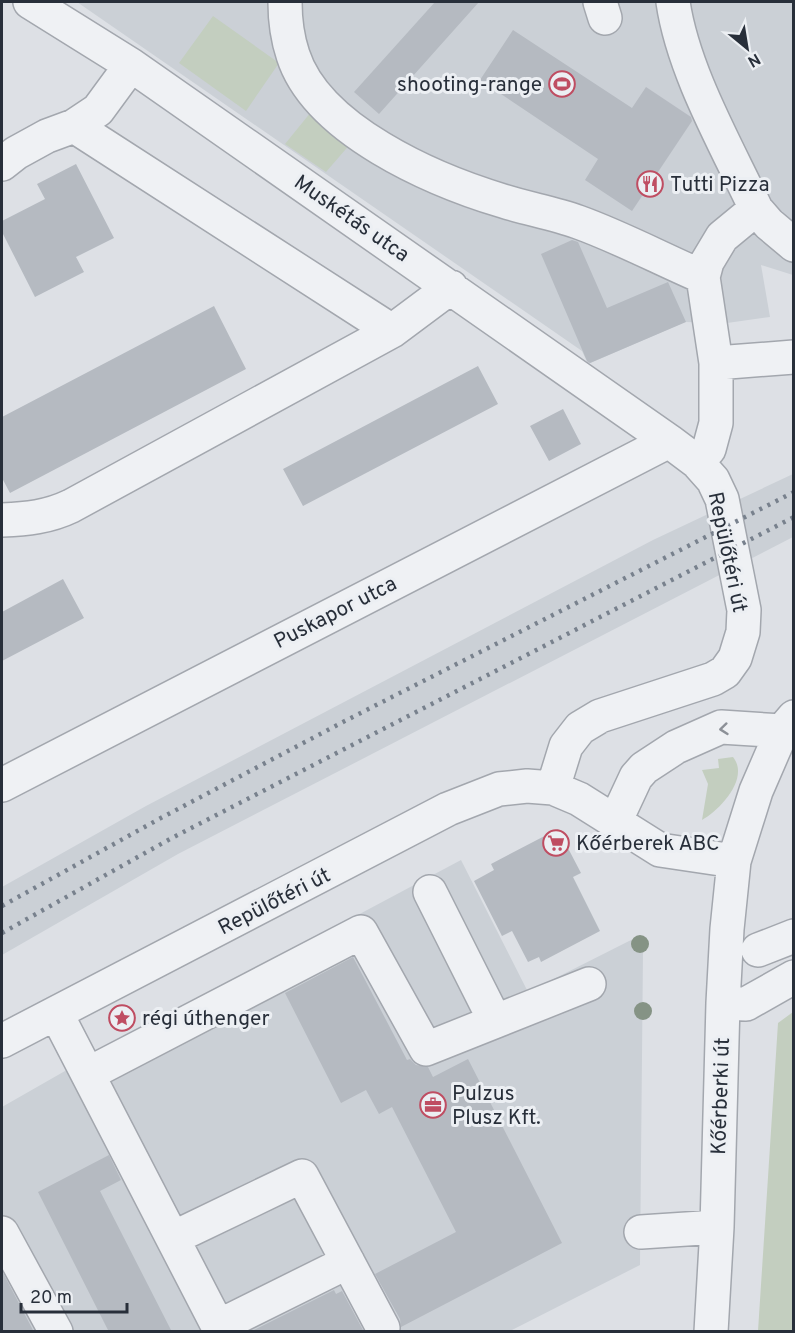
<svg xmlns="http://www.w3.org/2000/svg" width="795" height="1333" viewBox="0 0 795 1333" font-family="Overpass,sans-serif">
	<rect width="100%" height="100%" fill="#dde0e5"/>
	<path fill="#cbd0d6" d="M 77,2 L 793,2 L 793,275 L 761,265 L 770,317 L 727,323 L 685,322 L 588,364 L 582,351 Z
		M 793,474 L 793,537 L 178,854 L 2,955 L 2,887 L 146,806 L 653,540 Z
		M 461,860 L 528,992 L 637,937 L 643,951 L 640,1265 L 510,1331 L 2,1331 L 2,1107 L 65,1071 Z"/>
	<path fill="#c3cebf" d="M 213,16 L 279,63 L 246,111 L 179,63 Z
		M 311,112 L 352,142 L 326,172 L 285,144 Z
		M 733,757 C 750,778 720,810 702,820 L 708,784 L 702,770 L 719,768 L 718,759 Z
		M 793,1012 L 793,1331 L 758,1331 L 778,1023 Z"/>
	<path fill="#b5bac1" d="M 435,2 L 479,2 L 379,114 L 354,92 Z
		M 513,30 L 632,108 L 646,87 L 691,117 L 692,121 L 632,211 L 585,180 L 598,159 L 480,80 Z
		M 76,164 L 114,238 L 76,257 L 84,272 L 35,297 L 2,232 L 2,221 L 45,199 L 37,184 Z
		M 572,240 L 578,242 L 607,308 L 668,282 L 686,322 L 590,363 L 587,361 L 541,254 Z
		M 214,306 L 246,369 L 10,493 L 2,478 L 2,417 Z
		M 478,366 L 498,404 L 303,506 L 283,469 Z
		M 563,409 L 581,444 L 549,461 L 530,426 Z
		M 63,579 L 84,618 L 2,661 L 2,612 Z
		M 558,829 L 581,873 L 573,877 L 600,931 L 541,962 L 539,957 L 528,962 L 512,931 L 502,936 L 474,881 L 494,870 L 491,864 Z
		M 353,957 L 407,1060 L 410,1059 L 416,1065 L 428,1067 L 433,1077 L 468,1059 L 562,1243 L 401,1327 L 400,1319 L 375,1274 L 456,1232 L 392,1107 L 379,1114 L 366,1090 L 341,1103 L 285,993 Z
		M 109,1155 L 121,1180 L 100,1191 L 172,1332 L 109,1332 L 38,1192 Z
		M 2,1271 L 34,1332 L 2,1332 Z
		M 334,1290 L 336,1294 L 342,1291 L 364,1332 L 250,1332 Z"/>
	<g fill="none" stroke-linecap="round" stroke-linejoin="round">
		<g stroke="#a3a7ae" stroke-width="36">
			<path id="minor" d="M 30,2 L 131,65 L 669,441 L 697,462 L 713,480 L 722,499 L 744,610 L 743,632 L 735,658 L 725,672 L 713,679 L 600,716 L 580,728 L 566,746 L 553,788
				M 285,2 C 285,20 287,37 293,55 C 317,130 433,180 503,201 C 528,209 554,213 578,222 C 620,237 661,259 703,277
				M 600,2 L 605,18
				M 673,2 C 683,71 726,145 756,209
				M 74,126 L 392,331
				M 2,164 L 16,153 L 47,136 L 74,126 L 98,110 L 131,65
				M 716,363 L 794,357
				M 697,462 L 709,449 L 716,423 L 716,363 L 703,277 L 707,262 L 722,237 L 756,209 L 769,224 L 794,245
				M 2,520 C 27,519 48,517 71,506 L 392,331 L 451,287
				M 2,785 L 669,441
				M 615,822 L 636,777 L 644,768 L 676,747 L 721,727 L 782,731
				M 430,892 L 495,1021
				M 758,950 L 794,936
				M 723,1003 L 746,1004 L 794,977
				M 56,1013 L 221,1332
				M 2,1041 L 448,809 L 499,789 L 527,786 L 553,788 L 579,799 L 660,850 L 734,861
				M 88,1074 L 361,932 L 426,1049 L 589,984
				M 641,1232 L 717,1227
				M 2,1233 L 56,1332
				M 173,1238 L 302,1176 L 383,1328
				M 219,1326 L 348,1262
				M 711,1332 L 717,1227 L 723,1003 L 727,929 L 734,861 L 756,791 L 782,731 L 794,717"/>
		</g>
		<use href="#minor" stroke="#eff1f4" stroke-width="33"/>
		<path stroke="#78818d" stroke-width="4.5" stroke-dasharray="3 6" stroke-linecap="butt" d="M 2,906 L 159,819 L 343,722 L 794,492
			M 2,933 L 170,839 L 794,517"/>
	</g>
	<g fill="#859385">
		<circle cx="640" cy="944" r="9"/>
		<circle cx="643" cy="1011" r="9"/>
	</g>
	<defs><path id="oneway-chevron" d="M-2-3.5L2.5 0L-2 3.5" fill="none" stroke-width="1.6" stroke-linecap="round" stroke-linejoin="round" transform="scale(1.5)"/></defs>
	<use stroke="#8c9097" href="#oneway-chevron" transform="translate(724 729) rotate(174)"/>
	<defs>
		<g id="stadium-ring" transform="scale(1.35)"><circle r="9.5" fill="#eceff3" stroke="#bf4d62" stroke-width="1.5"/><path d="M0-5a6.5 5 0 1 0 0 10a6.5 5 0 1 0 0-10ZM-3.5-1.8h7v3.6h-7Z" fill="#bf4d62"/></g>
		<g id="restaurant-ring" transform="scale(1.35)"><circle r="9.5" fill="#eceff3" stroke="#bf4d62" stroke-width="1.5"/><path d="M-5-6h1v4h1v-4h1v4h1v-4h1v5L-1.5 .5V6h-2V.5L-5-1ZM5-6V6H3V1.5H1.5Q1.5-4 5-6Z" fill="#bf4d62"/></g>
		<g id="supermarket-ring" transform="scale(1.35)"><circle r="9.5" fill="#eceff3" stroke="#bf4d62" stroke-width="1.5"/><path d="M-6-5.5h2.5l.6 2H6L4.5 2H-2.5L-4.4-4H-6ZM-1.5 3.2a1.3 1.3 0 1 0 .1 0ZM3 3.2a1.3 1.3 0 1 0 .1 0Z" fill="#bf4d62"/></g>
		<g id="sight-ring" transform="scale(1.35)"><circle r="9.5" fill="#eceff3" stroke="#bf4d62" stroke-width="1.5"/><path d="M0-6L1.8-2.2L6-1.7L2.9 1.2L3.7 5.4L0 3.3L-3.7 5.4L-2.9 1.2L-6-1.7L-1.8-2.2Z" fill="#bf4d62"/></g>
		<g id="office-ring" transform="scale(1.35)"><circle r="9.5" fill="#eceff3" stroke="#bf4d62" stroke-width="1.5"/><path d="M-6-3h4V-5.5h4V-3h4V5H-6ZM-1-4.5V-3h2v-1.5ZM-6 0V1H6V0Z" fill="#bf4d62"/></g>
	</defs>
	<g fill-rule="evenodd">
		<use href="#stadium-ring" x="562" y="84"/>
		<use href="#restaurant-ring" x="650" y="184"/>
		<use href="#supermarket-ring" x="556" y="843"/>
		<use href="#sight-ring" x="122" y="1018"/>
		<use href="#office-ring" x="433" y="1105"/>
	</g>
	<g text-anchor="middle" stroke-width="6" stroke-linejoin="round" paint-order="stroke">
		<g font-size="21" fill="#282f3a" stroke="#eceff3" text-anchor="start">
			<text x="542" y="91" text-anchor="end">shooting-range</text>
			<text x="670" y="191">Tutti Pizza</text>
			<text x="576" y="850">Kőérberek ABC</text>
			<text x="142" y="1025">régi úthenger</text>
			<text x="452" y="1100">Pulzus<tspan x="452" dy="24">Plusz Kft.</tspan></text>
		</g>
		<g font-size="21" fill="#282f3a" stroke="#eceff3">
			<text transform="translate(352 218) rotate(35)" y="7">Muskétás utca</text>
			<text transform="translate(728 552) rotate(78)" y="7">Repülőtéri út</text>
			<text transform="translate(335 612) rotate(-27)" y="7">Puskapor utca</text>
			<text transform="translate(274 901) rotate(-27)" y="7">Repülőtéri út</text>
			<text transform="translate(720 1096) rotate(-88)" y="7">Kőérberki út</text>
		</g>
	</g>
	<rect width="795" height="1333" fill="none" stroke="#282f3a" stroke-width="6"/>
	<g transform="translate(747 48) rotate(150)" stroke="#eceff3" stroke-width="4.5" paint-order="stroke">
	<path d="M0-4.5L10 22L0 15L-10 22Z" fill="#282f3a"/>
	<text y="-9" font-size="16" font-weight="bold" text-anchor="middle" fill="#282f3a">N</text>
	</g>
	<path d="M21 1303v9h106v-9" fill="none" stroke="#282f3a" stroke-width="3"/>
	<text x="30" y="1303" font-size="18" fill="#282f3a" stroke="#eceff3" stroke-width="4.5" paint-order="stroke">20 m</text>
</svg>
